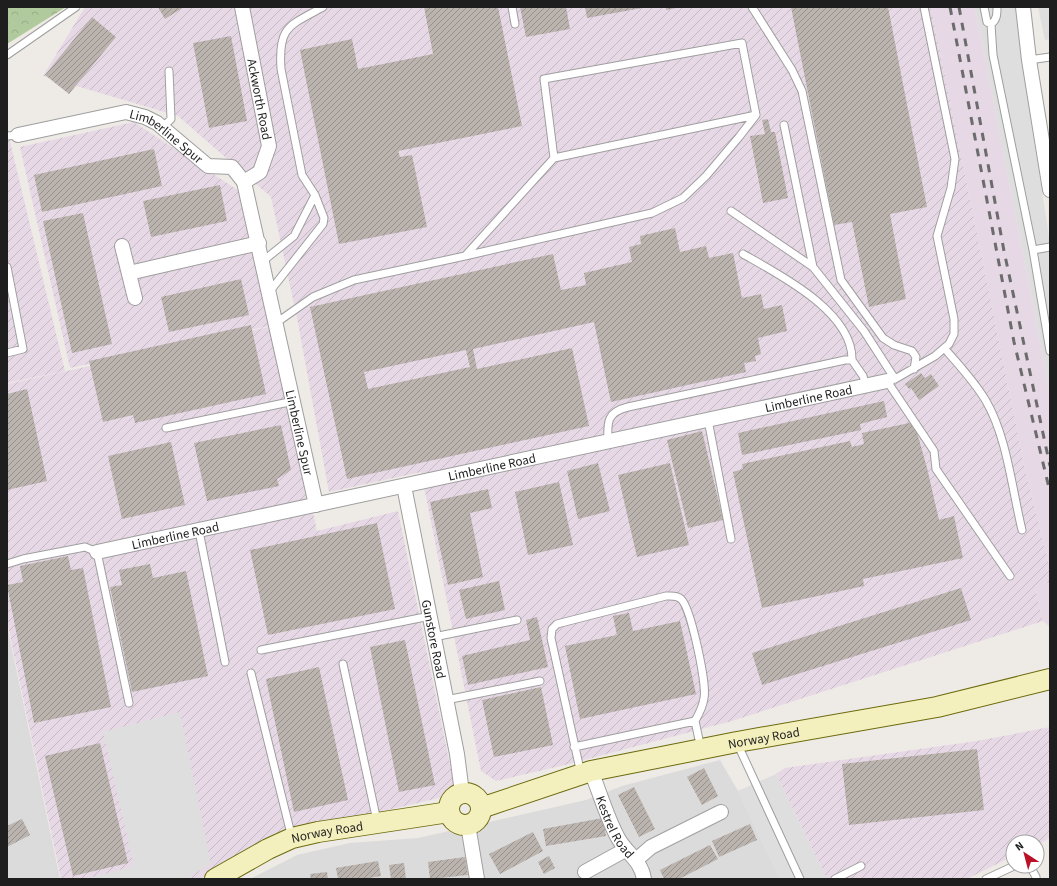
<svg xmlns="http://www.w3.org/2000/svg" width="1057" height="886" viewBox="0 0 1057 886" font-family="'Source Sans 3',sans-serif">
	<defs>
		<pattern id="industrial-furrows" width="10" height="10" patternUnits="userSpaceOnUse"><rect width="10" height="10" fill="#e7d8e6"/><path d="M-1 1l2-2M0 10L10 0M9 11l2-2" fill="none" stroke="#c6b9c5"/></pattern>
		<pattern id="forest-crowns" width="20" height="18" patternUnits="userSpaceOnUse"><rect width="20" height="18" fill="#b0ca9d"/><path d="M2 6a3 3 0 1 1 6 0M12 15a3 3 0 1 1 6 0" fill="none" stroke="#97ad87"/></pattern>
		<pattern id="building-hatch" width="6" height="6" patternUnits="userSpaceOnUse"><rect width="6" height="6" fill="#bbb3ae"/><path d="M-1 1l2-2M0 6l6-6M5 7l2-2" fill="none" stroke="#97918d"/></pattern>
	</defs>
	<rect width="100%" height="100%" fill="#eeeae5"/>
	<path fill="#dcdbdb" d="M 7,625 L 60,879 L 7,879 Z
		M 720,760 L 738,791 L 780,879 L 250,879 L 297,855 L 350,843 L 418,838 L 586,800 L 622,786 Z"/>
	<path fill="url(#industrial-furrows)" d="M 85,7 L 931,7 L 1024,464 L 1050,568 L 1050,582 L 1035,587 L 1043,621 L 732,721 L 569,764 L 496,781 L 481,771 L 421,472 L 329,492 L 298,323 L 271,197 L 178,116 L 43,76 Z
		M 134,122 L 239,191 L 274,325 L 70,368 L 20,147 Z
		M 7,129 L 65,371 L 7,383 Z
		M 273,326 L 317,531 L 398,511 L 456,794 L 273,837 L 199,879 L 61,879 L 7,621 L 7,384 Z
		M 1050,727 L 1050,838 L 1037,845 L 1037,842 L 1013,842 L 1013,856 L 967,879 L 827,879 L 776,774 L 785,768 L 977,741 Z"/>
	<path fill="#e7d8e6" d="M 931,7 L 975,7 L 1050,393 L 1050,568 L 1024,464 Z
		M 1050,582 L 1050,627 L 1043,621 L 1035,586 Z"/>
	<path fill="url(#forest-crowns)" d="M 7,7 L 66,7 L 7,44 Z"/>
	<path fill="#dedede" d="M 975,7 L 1016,7 L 1022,63 L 1050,243 L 1050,393 Z
		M 1038,7 L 1050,7 L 1050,39 L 1045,40 Z
		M 180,712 L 211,864 L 185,879 L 85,879 L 134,866 L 103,732 Z
		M 776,774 L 827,879 L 780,879 L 738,791 Z"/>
	<path fill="url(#building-hatch)" fill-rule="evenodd" d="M 158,7 L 184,7 L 165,19 Z
		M 424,7 L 498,7 L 522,126 L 398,151 L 400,157 L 412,155 L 427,227 L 339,244 L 300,50 L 352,39 L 358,69 L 433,54 Z
		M 520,7 L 566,7 L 570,29 L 526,37 Z
		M 585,7 L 642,7 L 642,8 L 587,18 Z
		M 666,7 L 676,7 L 676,8 L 666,10 Z
		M 791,7 L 888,7 L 927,207 L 890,214 L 906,299 L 869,307 L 852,222 L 834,225 Z
		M 92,17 L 116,37 L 69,94 L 45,75 Z
		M 231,36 L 247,121 L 209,128 L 193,43 Z
		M 768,119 L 771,132 L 775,132 L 788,198 L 763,203 L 750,136 L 765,134 L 762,120 Z
		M 154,149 L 162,186 L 42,212 L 34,175 Z
		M 220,185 L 227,221 L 151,237 L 143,201 Z
		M 83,213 L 112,344 L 72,353 L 43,221 Z
		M 675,228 L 680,252 L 706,246 L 709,258 L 733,253 L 742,298 L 761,294 L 764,309 L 782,305 L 787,331 L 758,338 L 761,354 L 755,356 L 756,361 L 744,363 L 746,372 L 611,402 L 594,322 L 473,349 L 477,369 L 572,348 L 589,426 L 347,479 L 310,307 L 553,254 L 561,290 L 586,285 L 584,273 L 632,262 L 629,247 L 641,244 L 640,236 ZM 466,350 L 470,367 L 368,389 L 364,372 Z
		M 241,279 L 249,315 L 169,332 L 161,297 Z
		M 251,325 L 266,394 L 135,423 L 133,415 L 103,422 L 89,361 Z
		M 921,373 L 925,378 L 931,374 L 939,386 L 919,400 L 911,388 L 909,389 L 905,384 Z
		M 27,389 L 47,481 L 7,490 L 7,394 Z
		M 884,401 L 887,417 L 860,424 L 861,430 L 742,455 L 738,433 Z
		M 914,422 L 927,468 L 939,520 L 954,516 L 963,558 L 863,579 L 864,586 L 762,608 L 733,472 L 743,469 L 742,464 L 850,441 L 852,447 L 864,444 L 862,433 Z
		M 281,425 L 291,470 L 277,479 L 279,486 L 207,501 L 194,443 Z
		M 702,431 L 723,520 L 688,528 L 667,440 Z
		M 171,442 L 185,505 L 122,519 L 108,456 Z
		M 598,463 L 610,511 L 578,519 L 567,471 Z
		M 670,463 L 689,545 L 637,557 L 618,475 Z
		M 559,482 L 573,545 L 528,555 L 515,492 Z
		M 488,489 L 492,508 L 470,513 L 483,577 L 448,585 L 430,502 Z
		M 377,523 L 395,609 L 268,635 L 250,550 Z
		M 68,556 L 71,570 L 83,568 L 111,707 L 34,723 L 7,585 L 23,582 L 20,566 Z
		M 150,564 L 153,578 L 186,571 L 208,676 L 132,692 L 110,587 L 122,585 L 119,570 Z
		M 499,581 L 505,610 L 466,619 L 459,590 Z
		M 961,588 L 971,620 L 762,685 L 752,653 Z
		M 629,613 L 633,631 L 680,621 L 696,694 L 580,719 L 565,646 L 617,635 L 613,616 Z
		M 537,617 L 548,667 L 468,685 L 462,656 L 530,640 L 526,620 Z
		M 405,640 L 435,785 L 399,792 L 370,647 Z
		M 319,667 L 348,800 L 294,812 L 266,679 Z
		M 541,687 L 553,745 L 494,757 L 482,700 Z
		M 100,743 L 128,863 L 73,876 L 45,756 Z
		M 977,749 L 984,810 L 849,825 L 842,764 Z
		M 704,768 L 718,796 L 702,805 L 687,777 Z
		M 634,787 L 655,829 L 639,837 L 618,795 Z
		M 603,818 L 606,836 L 546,846 L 543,829 Z
		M 22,819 L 30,835 L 7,847 L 7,826 Z
		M 750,824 L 757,840 L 719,857 L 712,841 Z
		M 533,832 L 543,851 L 500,874 L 489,854 Z
		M 710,845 L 718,859 L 679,879 L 664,879 L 660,870 Z
		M 549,856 L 555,868 L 544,874 L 538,862 Z
		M 465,857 L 468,875 L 430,879 L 428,862 Z
		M 378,861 L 381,876 L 363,879 L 338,879 L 336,868 Z
		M 404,863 L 406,879 L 391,879 L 389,865 Z
		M 327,872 L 328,879 L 311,879 L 310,874 Z"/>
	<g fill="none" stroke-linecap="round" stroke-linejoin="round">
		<g stroke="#9f9f9f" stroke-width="9">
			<path id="lane" d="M 512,7 L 515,24
				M 752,7 L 792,70 L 802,91 L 841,280 L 883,338 L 894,345 L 912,351 L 916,357 L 914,369
				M 924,7 L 955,159 L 951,188 L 937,236 L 954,319 L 954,334 L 949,344 L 935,356 L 895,379 L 887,381 L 934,451 L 936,469 L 1010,576
				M 984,7 L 987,22 L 991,24 L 993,55 L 1033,250 L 1050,351
				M 991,24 C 997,20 997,14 997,7
				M 7,55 L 76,7
				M 1029,60 L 1050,57
				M 784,125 L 813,267
				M 162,128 L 171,119 L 169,71
				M 7,136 L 18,135
				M 315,195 L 302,175 L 281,69 C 278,26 289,26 323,7
				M 731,211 L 813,267 L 864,331 L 895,379
				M 1033,250 L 1050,247
				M 743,254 C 780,275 853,312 852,360
				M 465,256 L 652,213 L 683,198 L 706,176 L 739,137 L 756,115
				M 263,261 L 294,236 L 315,195 L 324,218 L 323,224 L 270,291
				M 7,267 L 23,349 L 7,353
				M 276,323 L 313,297 L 354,280 L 465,256 L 554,158 L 756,115 L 742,43 L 544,79 L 554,158
				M 944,348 C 959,365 975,382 986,401 C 1007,437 1012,489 1022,530
				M 708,420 L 731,539
				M 166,428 L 294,401
				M 608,442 C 607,422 607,412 628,407 L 845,360 L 852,360 L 863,376 L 866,385
				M 199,531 L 225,662
				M 7,564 L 23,559 L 85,547 L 97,552 L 129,703
				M 434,637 L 517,620
				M 261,650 L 430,616
				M 343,664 L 377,821
				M 251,673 L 292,838
				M 446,700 L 540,681
				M 737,743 L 800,879
				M 574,747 L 695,721 L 701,749
				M 581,774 L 551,638 L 552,629 L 557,624 L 666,596 C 671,596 677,595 681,599 C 691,608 707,684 704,698 C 703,706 699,714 695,721
				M 1030,866 L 1036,877
				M 835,879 L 861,866
				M 986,879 L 1014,866"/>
		</g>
		<g stroke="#9f9f9f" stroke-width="16">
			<g id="street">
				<path id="s1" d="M 242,7 L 269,146 L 260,172 L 244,182"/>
				<path d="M 1023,7 L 1029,60 L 1050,190"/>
				<path id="s2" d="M 18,135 L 126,112 L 145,117 L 157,123 L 208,166 L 232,167 L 244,182 L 316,505"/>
				<path d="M 122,246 L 135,298"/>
				<path d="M 129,273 L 259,243"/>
				<path id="s3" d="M 404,486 L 457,754 L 462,793"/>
				<path id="s4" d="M 97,552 L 887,381"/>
				<path id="s5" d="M 591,771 C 600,793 607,818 618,838 C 627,854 641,860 644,879"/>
				<path d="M 468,825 L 477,879"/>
				<path d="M 636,860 L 651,847 L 721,812"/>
				<path d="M 585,872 L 625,850"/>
			</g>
		</g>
		<g stroke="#6c6b0e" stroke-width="22">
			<g id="secondary">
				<circle cx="465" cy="809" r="16"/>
				<path id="s6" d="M 481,808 L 591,771 L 737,742 L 937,707 L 1050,679"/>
				<path id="s7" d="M 215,879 L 268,849 L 292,838 L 318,832 L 449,812"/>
			</g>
		</g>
		<use href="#lane" stroke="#fff" stroke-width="7"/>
		<use href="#street" stroke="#fff" stroke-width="14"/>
		<use href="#secondary" stroke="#f4f0be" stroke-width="20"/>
		<path stroke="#6c6c6c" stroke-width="3" stroke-dasharray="8 8" stroke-linecap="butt" d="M 950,7 L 1014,342 L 1050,492
			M 959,7 L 1004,251 L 1050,466"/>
	</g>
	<g text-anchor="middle" stroke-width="3" stroke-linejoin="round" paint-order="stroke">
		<g font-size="13" fill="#1e1e1e" stroke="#fff">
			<text dy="5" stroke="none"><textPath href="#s1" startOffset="94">Ackworth Road</textPath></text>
			<text dy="5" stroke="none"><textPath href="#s2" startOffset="158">Limberline Spur</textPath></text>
			<text dy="5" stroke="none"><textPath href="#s4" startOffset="728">Limberline Road</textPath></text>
			<text dy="5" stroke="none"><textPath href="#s2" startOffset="510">Limberline Spur</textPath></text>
			<text dy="5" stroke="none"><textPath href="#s4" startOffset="404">Limberline Road</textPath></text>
			<text dy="5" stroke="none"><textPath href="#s4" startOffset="80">Limberline Road</textPath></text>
			<text dy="5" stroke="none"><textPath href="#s3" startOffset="156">Gunstore Road</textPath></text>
			<text dy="5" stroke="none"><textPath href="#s6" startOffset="292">Norway Road</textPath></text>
			<text dy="5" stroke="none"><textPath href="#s5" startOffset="61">Kestrel Road</textPath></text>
			<text dy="5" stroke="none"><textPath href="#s7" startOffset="123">Norway Road</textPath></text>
		</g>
	</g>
	<rect width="1057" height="886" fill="none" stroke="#1e1e1e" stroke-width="16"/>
	<g transform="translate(1025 854) rotate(324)"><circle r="19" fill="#ffffff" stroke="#a5a5a5"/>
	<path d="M0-3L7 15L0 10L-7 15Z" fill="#bb1126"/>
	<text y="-6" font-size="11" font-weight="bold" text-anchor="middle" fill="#1e1e1e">N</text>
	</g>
</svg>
